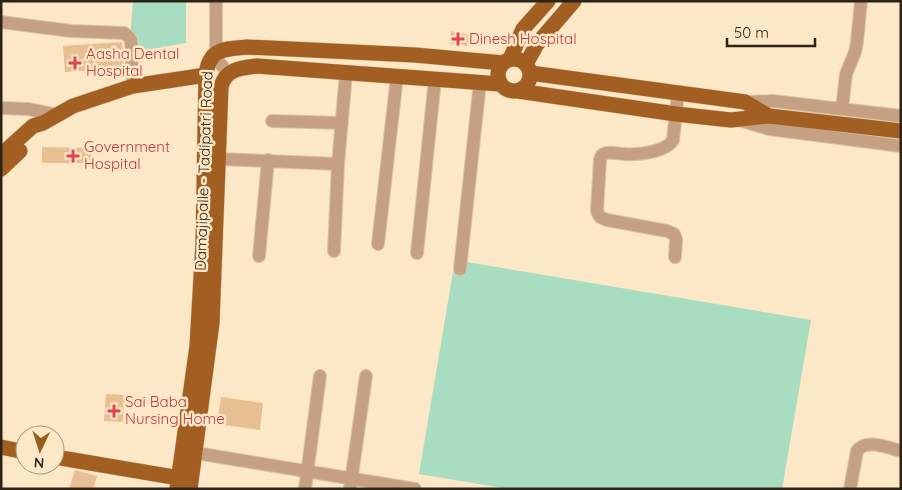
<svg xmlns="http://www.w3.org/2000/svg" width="902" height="490" viewBox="0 0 902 490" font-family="Quicksand,sans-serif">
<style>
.green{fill:#a8ddc2}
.building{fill:#e7bf92}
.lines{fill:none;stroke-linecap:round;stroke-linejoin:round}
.minor-casing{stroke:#d7c4a7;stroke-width:14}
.major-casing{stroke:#d7c4a7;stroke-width:16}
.minor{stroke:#c6a083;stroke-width:12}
.major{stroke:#a25f21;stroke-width:15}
.health-dot{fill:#e0444e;stroke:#fce7c6;stroke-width:2}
.labels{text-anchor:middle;stroke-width:5;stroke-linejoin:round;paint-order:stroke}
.health-label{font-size:15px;fill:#be3a42;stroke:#fce7c6;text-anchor:start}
.street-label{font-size:15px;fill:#2c2418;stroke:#fce7c6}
</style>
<rect width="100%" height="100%" fill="#fce7c6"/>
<path class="green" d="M133,1H186V43L129,53Z
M455,260L811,320L782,489H509L419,474Z"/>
<path class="building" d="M451,31L469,35L467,46L449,43Z
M122,42L124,68L65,72L63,46Z
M42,147L91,148V163H42Z
M106,394L124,395L123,422L104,421Z
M221,397L263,403L260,430L217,424Z
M75,470L97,476L93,489H69Z"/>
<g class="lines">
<g class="minor-casing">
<path id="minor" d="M216,1V53L219,62L228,73
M1,22L71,31L124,33L128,36L131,40L133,86
M745,102L773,101L901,116
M1,108L28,109L58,115
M842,109L846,74L855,52L857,42L861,1
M739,120L769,129L901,146
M272,121L342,123
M219,159L338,164
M378,244L397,76
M334,251L338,164L346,73
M417,253L435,79
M259,256L268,160
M675,257L676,239L674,234L667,231L607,220L600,217L597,211L600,160C601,157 601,155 604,154C609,151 618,154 624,154C638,155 666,152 673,140L678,93
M460,269L480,82
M196,453L415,489
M305,489L320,376
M350,489L366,376
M850,489L857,451C866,438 888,448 901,451"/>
</g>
<g class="major-casing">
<path id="major" d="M498 75a16 16 0 1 1 32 0a16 16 0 1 1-32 0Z
M510,59L523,29L548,1
M526,64L537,44L574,1
M530,73L738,101L745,102L769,116
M518,91L676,114L731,120L769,116L901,131
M1,155L33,126L43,123L73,106L133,86L206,75
M1,169L20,151
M1,447L25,452
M55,457L179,478
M177,489L197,346L203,243L206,75C209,48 224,49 247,47L415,55L503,63
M190,489L212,323L221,87C225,69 241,68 257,66L500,84"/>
</g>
<use href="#minor" class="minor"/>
<use href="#major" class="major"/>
</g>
<g class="health-dot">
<path d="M455.5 31.5h5v5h5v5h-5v5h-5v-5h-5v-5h5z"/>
<path d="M72.5 55.5h5v5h5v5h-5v5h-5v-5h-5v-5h5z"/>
<path d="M70.5 148.5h5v5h5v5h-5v5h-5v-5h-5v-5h5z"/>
<path d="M111.5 403.5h5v5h5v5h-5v5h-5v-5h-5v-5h5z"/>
</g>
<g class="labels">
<g class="health-label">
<text x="469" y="44">Dinesh Hospital</text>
<text x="86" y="59">Aasha Dental<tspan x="86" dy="17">Hospital</tspan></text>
<text x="84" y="152">Government<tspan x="84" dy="17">Hospital</tspan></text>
<text x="125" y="407">Sai Baba<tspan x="125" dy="17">Nursing Home</tspan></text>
</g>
<g class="street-label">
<text transform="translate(204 171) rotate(-88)" y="5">Damajipalle - Tadipatri Road</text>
</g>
</g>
<rect width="902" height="490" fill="none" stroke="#2c2418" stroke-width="5"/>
<g transform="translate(40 450) rotate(184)"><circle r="24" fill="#fce7c6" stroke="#a99980"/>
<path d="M0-4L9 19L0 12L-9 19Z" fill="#985f1c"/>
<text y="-8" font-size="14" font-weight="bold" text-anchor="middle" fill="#2c2418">N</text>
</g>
<path d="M727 38v8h88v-8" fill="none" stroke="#2c2418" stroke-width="2.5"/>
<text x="734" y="38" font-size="15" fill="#2c2418" stroke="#fce7c6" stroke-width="4" paint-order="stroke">50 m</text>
</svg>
